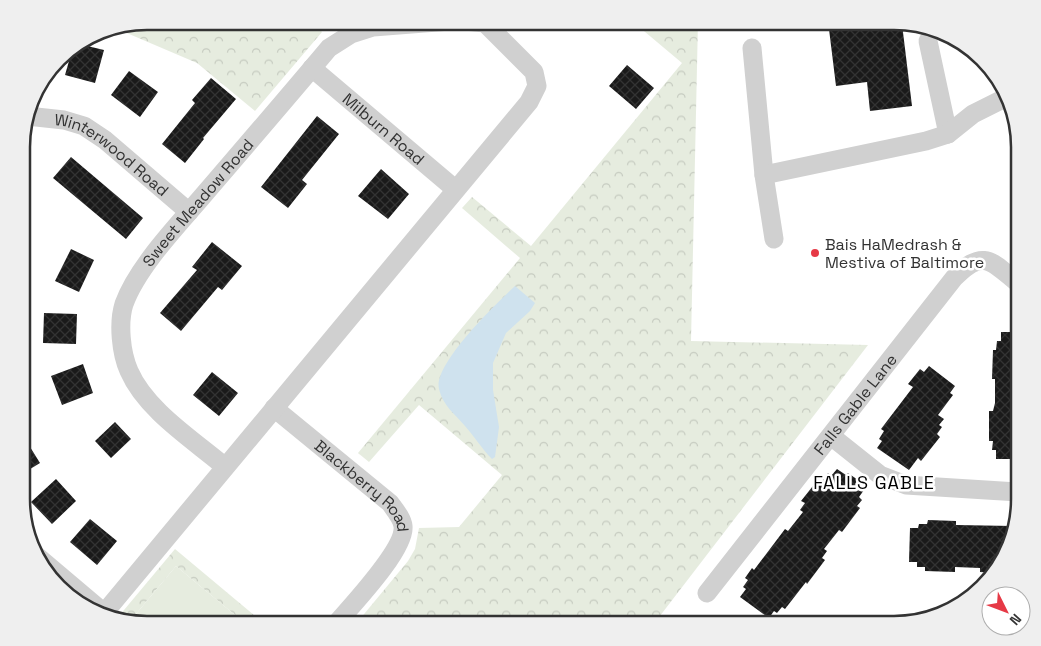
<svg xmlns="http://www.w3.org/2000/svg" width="1041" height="646" viewBox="0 0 1041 646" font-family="'Space Grotesk',sans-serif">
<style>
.park{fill:url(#park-crowns)}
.pitch{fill:#e6ecdf}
.water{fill:#cfe2ee}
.building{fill:url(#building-cross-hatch)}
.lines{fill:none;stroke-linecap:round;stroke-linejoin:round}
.minor{stroke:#d0d0d0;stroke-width:19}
.poi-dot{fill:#e63946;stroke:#fff;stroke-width:2}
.labels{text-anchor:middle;stroke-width:5;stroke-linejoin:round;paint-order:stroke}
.street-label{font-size:16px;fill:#333;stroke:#fff}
.poi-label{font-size:16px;fill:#333;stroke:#fff;text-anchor:start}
.neighbourhood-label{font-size:18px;letter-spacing:1px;fill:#000;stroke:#fff}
.rim{fill:none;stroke:#333;stroke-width:2.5}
</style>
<defs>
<pattern id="park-crowns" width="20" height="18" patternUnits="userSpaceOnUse" patternTransform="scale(1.25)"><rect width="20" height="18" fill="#e6ecdf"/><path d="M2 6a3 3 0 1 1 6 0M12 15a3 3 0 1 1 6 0" fill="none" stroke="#c6cbc0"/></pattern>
<pattern id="building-cross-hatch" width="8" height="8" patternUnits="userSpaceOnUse" patternTransform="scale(1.25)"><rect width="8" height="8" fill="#1a1a1a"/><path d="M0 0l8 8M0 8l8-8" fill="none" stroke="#333"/></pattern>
</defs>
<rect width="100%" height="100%" fill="#fff"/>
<path class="park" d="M147,21H313L322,32L255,111L197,63L115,28Z
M632,21H698L691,341L868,345L653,625H355L408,561L415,549L419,528L459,527L502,475L419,405L369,462L358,453L520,258L462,208L472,197L531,246L682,63Z
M175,549L266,625H247L176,566L131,620L119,616Z"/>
<path class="pitch" d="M176,566L247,625H147L131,620Z"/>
<path class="water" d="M515,286L535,303L530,311L506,333L493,363V390L499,427L495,457L492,459C482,449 475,437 465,426C455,414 443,406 439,389C433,364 497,303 515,286Z"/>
<path class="building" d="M828,21H894L902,24L912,106L870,111L867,82L836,86Z
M79,44L104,50L95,83L65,75L73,47Z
M627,65L654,88L636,109L609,86Z
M129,71L158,92L140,117L111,95Z
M211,78L236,99L203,138L204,139L185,163L162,144L195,103L192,100Z
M317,116L339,134L302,180L307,184L288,208L261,187Z
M71,157L143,218L126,239L53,178Z
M381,169L409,194L388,219L358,196Z
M212,242L242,266L222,290L218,287L181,331L160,313L197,270L192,267Z
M71,249L94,260L79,292L55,281Z
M44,313L77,314L76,344L43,343Z
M1001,332H1019V459H996V450H992L993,441H989V411H993L995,403V379H992L993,350H996L997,341H1001Z
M83,364L93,393L62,405L51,376Z
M929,366L955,386L950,393L953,395L938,415L944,419L939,425L942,427L937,434L940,437L921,461L918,458L909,470L877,448L882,441L879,439L884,431L881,429L913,387L908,384L920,369L924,372Z
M212,372L238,393L219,416L193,395Z
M115,422L131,439L111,458L95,441Z
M22,434L40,463L22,474Z
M837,469L846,475L848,473L858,480L856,482L864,490L859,497L862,500L857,506L860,508L842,532L839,530L824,549L827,551L822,558L825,560L807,584L806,582L785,609L782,607L777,613L774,611L769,618L740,597L746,589L743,587L748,580L745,578L752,568L754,570L785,529L788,531L803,512L800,510L805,503L801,501L820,477L823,480L828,473L831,476Z
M56,479L76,501L52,524L31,502Z
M90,519L117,541L97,565L70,542Z
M928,520L956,521V525L1013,526L999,569L994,573L980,572V568L955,567V572L925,571V567H917V562H909L910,528H918L919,524H927Z"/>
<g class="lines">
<g class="minor">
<path d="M928,41L948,134"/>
<path d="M752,48L764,175L774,239"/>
<path id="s1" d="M312,68L455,189"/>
<path id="s2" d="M27,116L64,120L84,126L105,140L189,212"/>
<path d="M764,175L926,141L948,134L973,114L1007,97"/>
<path id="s3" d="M274,408L390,503C395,510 402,518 403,526C406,549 351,606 335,625"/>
<path d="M831,436L880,475L906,485L1019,492"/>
<path id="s4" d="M224,466C192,439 146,410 129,371C121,353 118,323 124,304C137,268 176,227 201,198C244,148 287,98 329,48L351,34L373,27L450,21"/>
<path d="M38,557L103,612"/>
<path id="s5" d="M707,593L954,278C984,247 992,262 1019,284"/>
<path d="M105,612L529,102L537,86L534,72L485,23L465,21"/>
</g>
</g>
<circle class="poi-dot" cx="815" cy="253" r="5"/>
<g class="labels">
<g class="street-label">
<text dy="6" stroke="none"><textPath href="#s1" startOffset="94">Milburn Road</textPath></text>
<text dy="6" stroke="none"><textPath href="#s2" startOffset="96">Winterwood Road</textPath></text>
<text dy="6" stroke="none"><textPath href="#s4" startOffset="330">Sweet Meadow Road</textPath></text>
<text dy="6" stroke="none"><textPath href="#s5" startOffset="240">Falls Gable Lane</textPath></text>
<text dy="6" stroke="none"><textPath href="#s3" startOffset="119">Blackberry Road</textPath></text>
</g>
<g class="poi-label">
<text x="825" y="250">Bais HaMedrash &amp;<tspan x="825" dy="18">Mestiva of Baltimore</tspan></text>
</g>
<g class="neighbourhood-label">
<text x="874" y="489">FALLS GABLE</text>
</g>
</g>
<path d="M0 0H1041V646H0ZM147 30H894A117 117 0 0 1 1011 147V499A117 117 0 0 1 894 616H147A117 117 0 0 1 30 499V147A117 117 0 0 1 147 30Z" fill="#efefef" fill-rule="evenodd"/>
<path class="rim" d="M147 30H894A117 117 0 0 1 1011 147V499A117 117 0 0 1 894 616H147A117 117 0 0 1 30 499V147A117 117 0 0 1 147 30Z"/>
<g transform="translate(1006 611) rotate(132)"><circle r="24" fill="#ffffff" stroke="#adadad"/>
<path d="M0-4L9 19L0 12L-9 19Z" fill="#e63946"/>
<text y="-8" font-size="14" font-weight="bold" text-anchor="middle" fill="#333333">N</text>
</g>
</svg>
